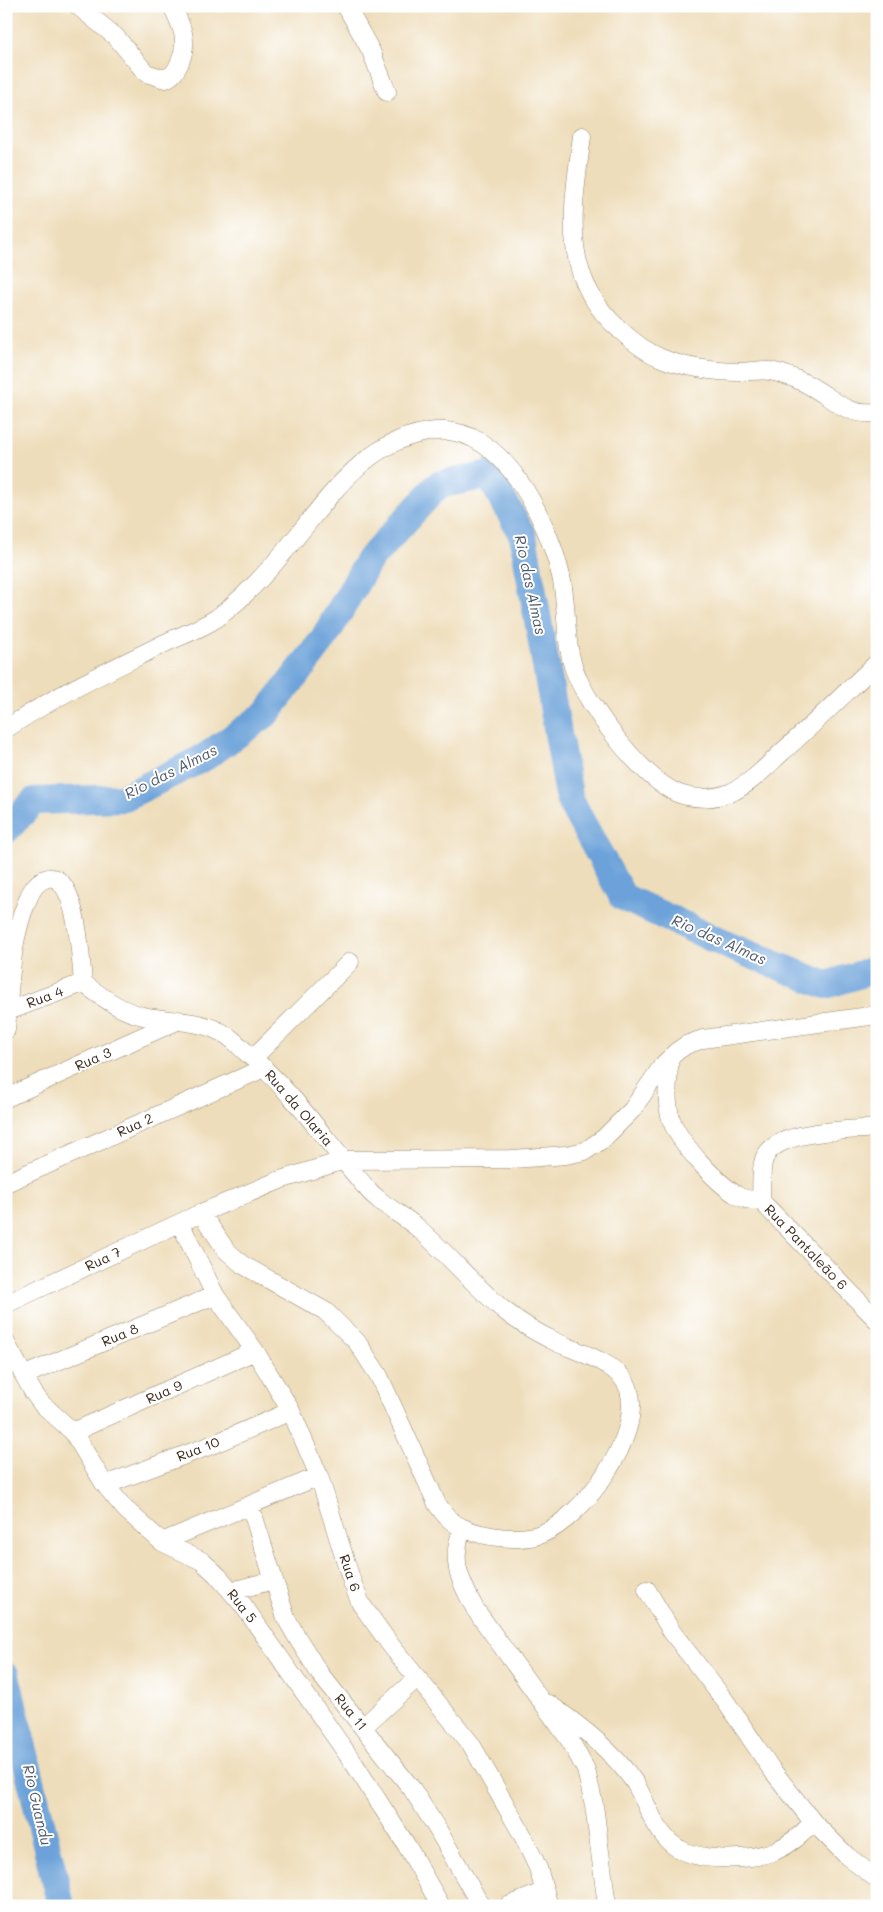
<svg xmlns="http://www.w3.org/2000/svg" width="883" height="1912" viewBox="0 0 883 1912" font-family="Mali,sans-serif">
<style>
.lines{fill:none;stroke-linecap:round;stroke-linejoin:round}
.river{stroke:#6ca2d9;stroke-width:28}
.minor-casing{stroke:#94846c;stroke-width:19}
.minor{stroke:#fff;stroke-width:18}
.labels{text-anchor:middle;stroke-width:4;stroke-linejoin:round;paint-order:stroke}
.street-label{font-size:14px;fill:#3b2a1e;stroke:#fff}
.water-label{font-size:15px;font-style:italic;fill:#4f5a69;stroke:#fff}
</style>
<rect width="100%" height="100%" fill="#fff"/>
<filter id="ink" filterUnits="userSpaceOnUse"><feTurbulence type="fractalNoise" baseFrequency=".02" numOctaves="2"/><feDisplacementMap in="SourceGraphic" scale="10" xChannelSelector="R" yChannelSelector="G"/><feConvolveMatrix kernelMatrix="1 2 1 2 8 2 1 2 1" color-interpolation-filters="sRGB"/></filter>
<filter id="wash" filterUnits="userSpaceOnUse"><feTurbulence type="fractalNoise" baseFrequency=".0096" numOctaves="4" result="noise"/><feDisplacementMap in="SourceGraphic" scale="20" xChannelSelector="R" yChannelSelector="G"/><feGaussianBlur stdDeviation="1.12" result="paint"/><feColorMatrix in="noise" values="0 0 0 0 0 0 0 0 0 0 0 0 0 0 0 0 0 1.4 0 .05"/><feComposite in="paint" operator="in"/></filter>
<g filter="url(#wash)">
<rect width="100%" height="100%" fill="#eeddba"/>
<g class="lines">
<path class="river" d="M6,830L34,801L123,798L205,757L266,714L323,640L369,560L438,485L489,475L523,536L570,801L623,897L729,946L826,985L877,969
M6,1676L61,1906"/>
</g>
</g>
<g filter="url(#ink)">
<g class="lines">
<g class="minor-casing">
<path id="minor" d="M78,6L116,37L146,73L165,79C173,76 176,71 180,62C189,41 182,26 172,6
M346,6L371,51L387,92
M582,136C573,208 558,276 620,330C632,341 646,352 661,358C683,367 715,372 739,372C749,372 760,369 769,371C782,373 801,380 812,387C835,400 847,416 877,413
M6,729C54,696 109,671 161,645C179,636 199,630 217,618C241,600 264,576 284,552C326,503 364,437 436,431C503,425 548,521 561,576C568,607 564,640 574,669C587,706 641,777 677,793C694,800 715,799 732,792C751,783 766,767 781,753C814,724 845,693 877,663
M8,1011L83,983
M6,1030C10,987 10,940 28,899C31,890 38,880 48,878C78,873 81,965 83,983C102,997 120,1011 143,1016C170,1022 201,1019 226,1035C234,1040 241,1048 248,1054C293,1092 326,1141 364,1185C379,1204 400,1213 418,1228C448,1254 474,1286 505,1311C520,1323 539,1334 556,1342C578,1352 622,1364 629,1390C643,1436 583,1518 541,1534C520,1542 483,1537 463,1528C451,1523 444,1514 437,1504L379,1376L357,1342L325,1311L243,1265L226,1250L201,1213
M253,1058L350,962
M670,1058C668,1077 665,1100 671,1119C679,1143 715,1181 735,1194C743,1200 752,1200 761,1201L877,1320
M6,1098L179,1020
M6,1183L264,1068
M761,1201C762,1188 760,1171 764,1159C775,1129 848,1131 877,1128
M180,1223L215,1295L255,1351L291,1411L319,1476L352,1582L361,1604L392,1647L471,1744L523,1836L538,1868L549,1906
M6,1304L201,1213L280,1180L345,1160L513,1159L566,1155L585,1151L603,1139L632,1110L662,1066L676,1052L686,1045L703,1039L877,1015
M6,1343L33,1392L41,1403L73,1432L105,1485L125,1509L162,1542L202,1561L218,1576L243,1605L355,1765L407,1846L441,1906
M25,1375L215,1295
M73,1432L255,1351
M105,1485L214,1444L291,1411
M250,1505L286,1618L298,1639L320,1674L412,1789L438,1830L481,1906
M463,1528C449,1560 460,1580 475,1609L571,1742L586,1770L594,1805L607,1906
M162,1542L319,1476
M647,1590L672,1632L726,1702L772,1770L813,1822L847,1856L877,1879
M232,1591L274,1580
M549,1704C580,1726 613,1751 635,1783C647,1803 654,1829 672,1844C694,1863 749,1861 775,1851C791,1844 802,1835 813,1822
M363,1727L417,1678
M508,1906L545,1891"/>
</g>
<use href="#minor" class="minor"/>
</g>
</g>
<g class="labels">
<g class="street-label">
<text transform="translate(45 997) rotate(-20)" y="5">Rua 4</text>
<text transform="translate(93 1059) rotate(-24)" y="5">Rua 3</text>
<text transform="translate(299 1108) rotate(49)" y="5">Rua da Olaria</text>
<text transform="translate(135 1125) rotate(-24)" y="5">Rua 2</text>
<text transform="translate(806 1247) rotate(46)" y="5">Rua Pantaleão 6</text>
<text transform="translate(103 1259) rotate(-25)" y="5">Rua 7</text>
<text transform="translate(120 1335) rotate(-23)" y="5">Rua 8</text>
<text transform="translate(164 1392) rotate(-24)" y="5">Rua 9</text>
<text transform="translate(198 1449) rotate(-21)" y="5">Rua 10</text>
<text transform="translate(350 1573) rotate(71)" y="5">Rua 6</text>
<text transform="translate(242 1606) rotate(52)" y="5">Rua 5</text>
<text transform="translate(351 1712) rotate(51)" y="5">Rua 11</text>
</g>
<g class="water-label">
<text transform="translate(530 585) rotate(78)" y="5">Rio das Almas</text>
<text transform="translate(171 772) rotate(-27)" y="5">Rio das Almas</text>
<text transform="translate(719 940) rotate(24)" y="5">Rio das Almas</text>
<text transform="translate(37 1805) rotate(77)" y="5">Rio Guandu</text>
</g>
</g>
<rect width="883" height="1912" fill="none" stroke="#fff" stroke-width="25"/>
</svg>
